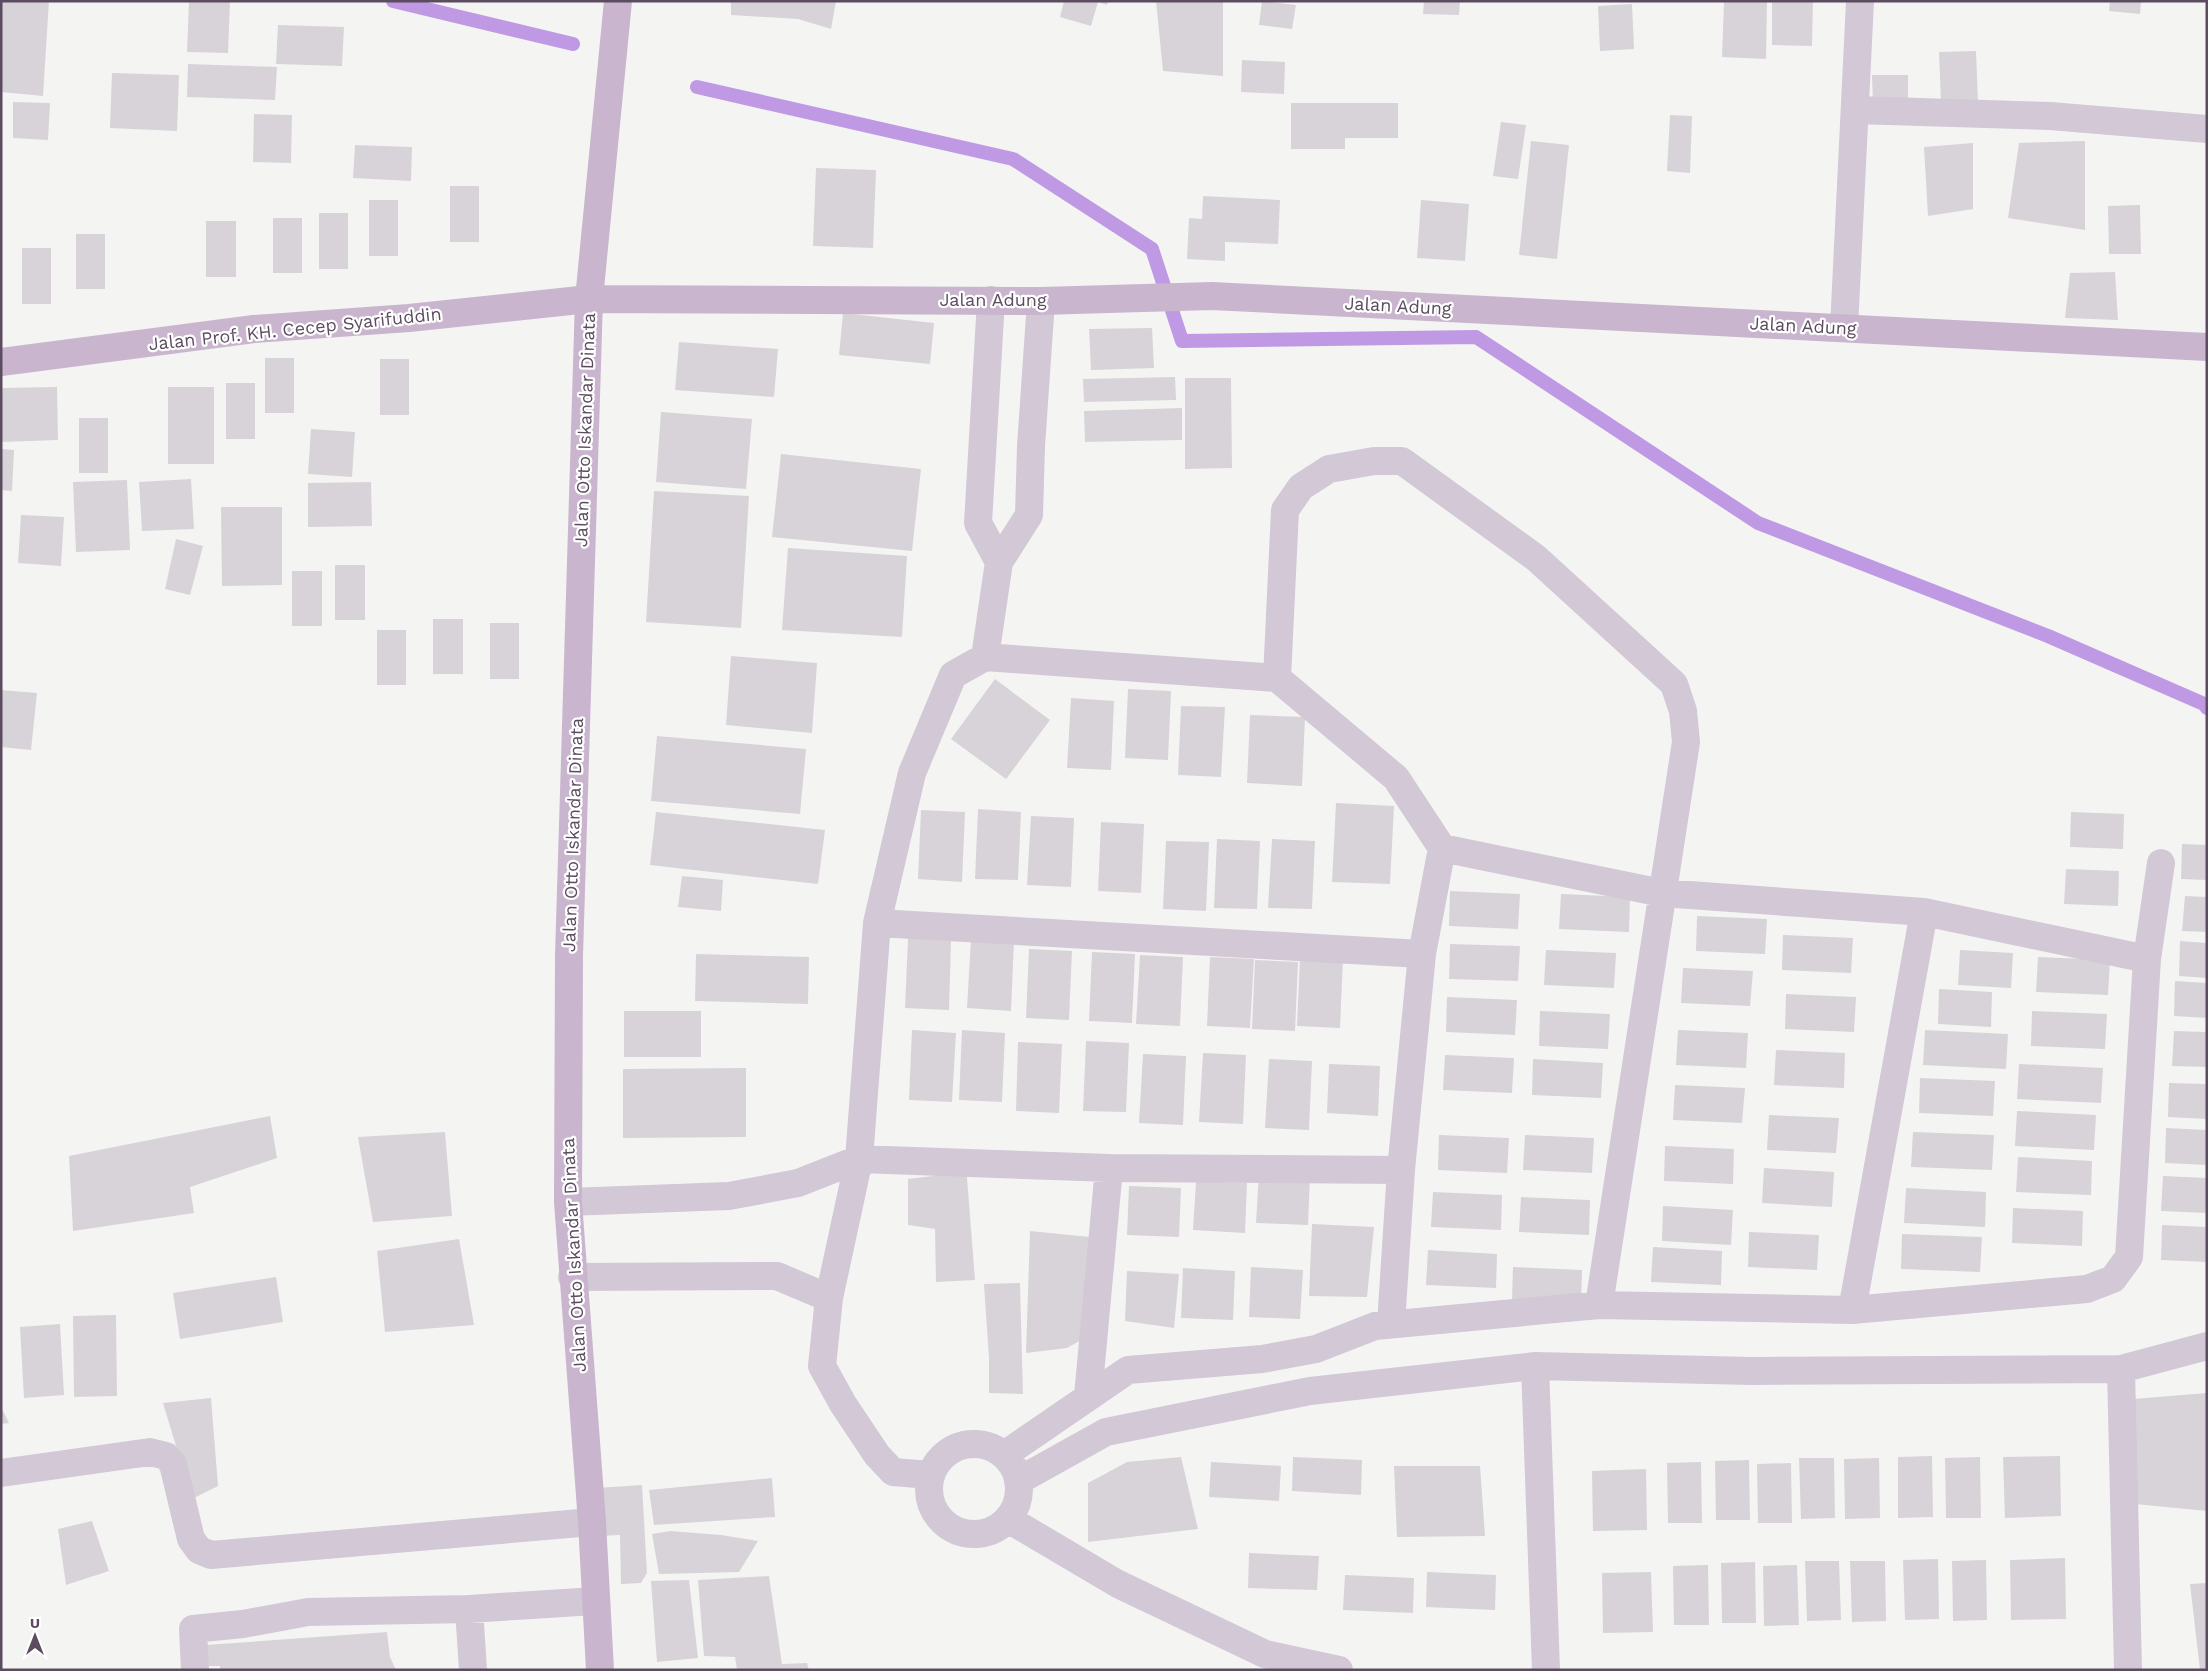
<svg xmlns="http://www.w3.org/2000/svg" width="2208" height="1671" viewBox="0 0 2208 1671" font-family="'Work Sans',sans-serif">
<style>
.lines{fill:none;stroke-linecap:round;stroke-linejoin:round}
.stream{stroke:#c099e5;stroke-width:14}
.building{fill:#d8d3d9}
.minor{stroke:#d3c8d5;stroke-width:28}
.major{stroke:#c9b6ce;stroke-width:28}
.labels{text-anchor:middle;stroke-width:4.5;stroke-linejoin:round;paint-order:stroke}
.street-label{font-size:18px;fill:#5b4c5f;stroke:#fff}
</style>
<rect width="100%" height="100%" fill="#f4f5f3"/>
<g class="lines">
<path class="stream" d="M393,1L573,44
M697,87L1013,159L1152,249L1182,341L1476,337L1758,523L2048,636L2204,704L2207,708"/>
</g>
<path class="building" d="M1,1H49L43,96L1,92Z
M189,1H230L228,53L187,52Z
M731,1H836L831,29L798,19L731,15Z
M1064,1H1108L1107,5L1098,2L1091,26L1060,17Z
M1156,1H1223V76L1163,71Z
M1262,1L1296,5L1292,29L1259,25Z
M1424,1H1460L1459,15L1423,14Z
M1724,1H1767L1766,59L1722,57Z
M1772,1H1813L1812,46L1772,45Z
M2110,1H2141L2140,14L2109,11Z
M1632,4L1634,49L1600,51L1598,6Z
M278,25L344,27L342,66L276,64Z
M1976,51L1978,102L1941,103L1939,52Z
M1242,60L1285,62L1284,94L1241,92Z
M188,64L277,67L275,100L187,97Z
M112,73L179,75L177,131L110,128Z
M1872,75H1908V106H1873Z
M13,102L50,103L48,140L13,138Z
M1291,103H1398V138H1345V149H1291Z
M254,114L292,115L291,163L253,162Z
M1670,115L1692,116L1690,173L1667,171Z
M1501,122L1526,125L1518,179L1493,176Z
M1531,141L1569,145L1557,259L1519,255Z
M2085,141V230L2008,218L2019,143Z
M1973,143V209L1928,216L1924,147Z
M355,145L412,147L411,181L353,178Z
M816,168L876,170L873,248L813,246Z
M450,186H479V242H450Z
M1203,196L1280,200L1278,244L1225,242V261L1187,259L1189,218L1202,219Z
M369,200H398V256H369Z
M1421,200L1469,204L1465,261L1417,258Z
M2140,205L2141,254H2109L2108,206Z
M319,213H348V269H319Z
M273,218H302V273H273Z
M206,221H236V277H206Z
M76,234H105V289H76Z
M22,248H51V304H22Z
M2115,272L2118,320L2065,318L2070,273Z
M843,313L934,323L930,364L839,355Z
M1152,328L1154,368L1091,370L1089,329Z
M679,342L778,349L774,397L675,390Z
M265,358H294V413H265Z
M380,359H409V415H380Z
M1175,377L1176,400L1084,402L1083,379Z
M1185,378H1231L1232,468L1185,469Z
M226,383H255V439H226Z
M57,387L58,440L1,442V388Z
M168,387H214V464H168Z
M1182,408V440L1085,442L1084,411Z
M661,412L752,419L746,489L656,482Z
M79,418H108V473H79Z
M311,429L355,432L352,477L308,474Z
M1,449L14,450L12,491L1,490Z
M781,454L921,469L912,551L772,537Z
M191,479L194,529L142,531L139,482Z
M127,480L130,550L76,552L73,482Z
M371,482L372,526L308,527V483Z
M654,491L749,496L741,628L646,622Z
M221,507H282V585L222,586Z
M21,515L64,517L61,566L18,563Z
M176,539L203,546L190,595L165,589Z
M788,548L907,556L902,637L782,630Z
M335,565H365V620H335Z
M292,571H322V626H292Z
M433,619H463V674H433Z
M490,623H519V679H490Z
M377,630H406V685H377Z
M731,656L817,663L812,733L726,725Z
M995,679L1050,720L1006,779L951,739Z
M1128,689L1171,691L1168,760L1125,758Z
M1,690L37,693L31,750L1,747Z
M1071,698L1114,701L1111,770L1067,768Z
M1181,706L1225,707L1221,777L1178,775Z
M1250,715L1305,717L1302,786L1247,783Z
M657,736L806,749L800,814L651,801Z
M1336,803L1394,806L1390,884L1332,882Z
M978,809L1021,812L1018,880L975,879Z
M921,810L965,812L962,882L918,879Z
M656,812L825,830L818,884L650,865Z
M2071,812L2124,814L2123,849L2070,847Z
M1031,816L1074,818L1071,887L1027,885Z
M1101,822L1144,824L1141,893L1098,891Z
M1217,839L1260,841L1257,909L1214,908Z
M1272,839L1315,841L1312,909L1268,908Z
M1166,841L1209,842L1206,911L1163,909Z
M2182,844L2207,845V880L2181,879Z
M2066,869L2119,871L2118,906L2064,904Z
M682,876L723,880L721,911L678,907Z
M1450,891L1520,894L1518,929L1449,926Z
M1561,894L1630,897L1629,932L1559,929Z
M2185,896L2207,897V932L2182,931Z
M1697,916L1767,919L1765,954L1696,951Z
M1783,935L1853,938L1851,973L1782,970Z
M908,938L951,941L949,1010L905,1008Z
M971,939L1014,941L1011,1011L967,1008Z
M2180,941L2207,943V978L2179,976Z
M1450,944L1520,946L1518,981L1449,979Z
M1029,949L1072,951L1069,1020L1026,1018Z
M1546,950L1616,953L1614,988L1544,985Z
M1960,950L2013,953L2011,988L1958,985Z
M1092,952L1135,954L1132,1023L1089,1021Z
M696,954L809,957L808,1004L695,1001Z
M1140,955L1183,957L1180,1026L1136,1024Z
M1210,957L1254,959L1250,1028L1207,1026Z
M1300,957L1343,959L1340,1028L1297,1026Z
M2038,957L2110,960L2108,995L2036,992Z
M1255,960L1298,962L1295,1031L1252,1029Z
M1683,968L1753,971L1750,1006L1681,1003Z
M2175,981L2207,983V1018L2174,1016Z
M1939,989L1992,992L1991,1027L1938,1024Z
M1786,994L1856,997L1854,1032L1785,1029Z
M1447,997L1517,1000L1515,1035L1446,1032Z
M624,1011H701V1057H624Z
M1540,1011L1610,1014L1608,1049L1539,1046Z
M2032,1011L2107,1014L2105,1049L2031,1046Z
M912,1030L956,1033L952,1102L909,1100Z
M962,1030L1005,1033L1002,1102L959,1100Z
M1678,1030L1748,1033L1746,1068L1676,1065Z
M1925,1030L2008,1034L2006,1069L1923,1065Z
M2174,1031L2207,1032V1067L2172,1066Z
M1086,1041L1129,1043L1126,1112L1083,1111Z
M1018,1042L1062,1044L1059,1113L1016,1111Z
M1776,1050L1845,1053L1844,1088L1774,1085Z
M1203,1053L1246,1055L1243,1124L1199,1122Z
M1143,1054L1186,1056L1183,1125L1139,1123Z
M1445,1055L1514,1058L1512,1093L1443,1090Z
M1269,1059L1312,1061L1309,1130L1265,1128Z
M1533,1059L1603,1063L1601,1098L1532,1095Z
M1329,1064L1380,1066L1378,1116L1327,1113Z
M2019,1064L2103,1068L2101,1103L2017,1099Z
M746,1068V1137L623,1138V1069Z
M1920,1078L1995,1081L1993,1116L1919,1113Z
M2169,1083L2207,1084V1119L2168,1117Z
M1675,1085L1745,1088L1742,1123L1673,1120Z
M2017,1111L2096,1115L2094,1150L2015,1146Z
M1769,1115L1839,1118L1836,1153L1767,1150Z
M270,1116L277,1158L190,1187L194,1213L73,1231L69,1156Z
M2166,1128L2207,1130V1165L2165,1163Z
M445,1132L452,1216L373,1222L358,1137Z
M1913,1132L1994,1135L1992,1170L1911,1167Z
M1439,1135L1509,1138L1507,1173L1438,1170Z
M1525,1135L1594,1138L1592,1173L1523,1170Z
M1665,1146L1734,1149L1733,1184L1664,1181Z
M965,1152L975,1280L936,1282L935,1229L908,1225V1179L941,1175Z
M2018,1157L2092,1161L2091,1195L2016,1192Z
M1764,1168L1834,1172L1832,1207L1762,1203Z
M1259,1173L1310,1175L1308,1225L1256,1223Z
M2163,1176L2207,1178V1213L2161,1211Z
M1196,1181L1247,1183L1245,1233L1193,1230Z
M1129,1186L1181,1188L1179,1237L1127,1235Z
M1906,1188L1986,1192L1985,1227L1904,1223Z
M1433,1192L1502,1195L1501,1230L1431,1227Z
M1521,1197L1590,1200L1589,1235L1519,1232Z
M1663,1206L1733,1210L1731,1245L1662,1241Z
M2013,1208L2083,1211L2082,1246L2012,1243Z
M1312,1224L1374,1227L1367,1297L1309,1296Z
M2162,1225L2207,1227V1262L2161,1260Z
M1030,1231L1090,1237L1083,1339L1067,1348L1026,1353Z
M1749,1232L1819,1235L1817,1270L1748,1267Z
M1902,1234L1982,1237L1980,1272L1901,1269Z
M459,1239L474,1325L385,1332L377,1251Z
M1653,1247L1722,1251L1721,1285L1651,1282Z
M1428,1250L1497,1254L1496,1288L1426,1285Z
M1251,1267L1303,1270L1300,1319L1249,1317Z
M1513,1267L1582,1270L1581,1305L1512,1302Z
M1183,1268L1235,1271L1233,1320L1181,1318Z
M1127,1271L1179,1274L1174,1328L1125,1321Z
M276,1277L283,1322L180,1339L173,1293Z
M1020,1283L1023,1394L989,1393V1359L984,1284Z
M116,1315L117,1396L74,1397L73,1316Z
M60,1324L64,1395L24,1398L20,1327Z
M2207,1393V1511L2135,1504L2133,1399Z
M211,1398L218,1486L192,1499L163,1403Z
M1,1407L9,1423L1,1424Z
M1932,1456L1933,1517L1898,1518V1457Z
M2060,1456L2061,1516L2005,1518L2003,1457Z
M1181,1457L1198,1529L1088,1542V1483L1127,1462Z
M1293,1457L1362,1460L1361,1495L1292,1491Z
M1980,1457L1981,1518H1946L1945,1458Z
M1799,1458H1834L1835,1518L1801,1519Z
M1879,1458L1880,1518L1845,1519L1844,1459Z
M1749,1460L1750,1520H1716L1715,1461Z
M1211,1462L1281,1466L1279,1501L1209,1497Z
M1701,1462L1702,1523H1668L1667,1463Z
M1791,1463L1792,1523H1758L1757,1464Z
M1394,1466H1480L1485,1536L1397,1537Z
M1646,1469L1647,1530L1593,1531L1592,1471Z
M772,1478L775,1517L654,1525L649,1490Z
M642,1485L647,1573L641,1583L621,1584L620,1535L599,1536L597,1488Z
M92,1521L109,1571L66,1585L58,1529Z
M670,1531L721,1535L758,1541L739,1572L659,1574L652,1534Z
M1249,1553L1319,1556L1317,1590L1248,1588Z
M2065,1558L2066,1619L2011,1620L2010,1560Z
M1938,1559L1939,1619L1905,1620L1903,1560Z
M1986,1560L1987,1620L1953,1621L1952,1561Z
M1805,1561H1839L1841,1620L1807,1621Z
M1850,1561H1885L1886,1621L1852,1622Z
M1755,1562L1756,1623H1722L1721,1563Z
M1708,1565L1709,1625H1674L1673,1566Z
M1797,1565L1799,1625L1764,1626L1763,1566Z
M1427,1572L1496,1575L1495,1610L1426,1607Z
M1651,1572L1653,1632L1603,1633L1602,1573Z
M1345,1575L1414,1578L1413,1613L1343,1610Z
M769,1576L782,1664L807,1663L809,1670H737L735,1657L704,1656L698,1580Z
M689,1580L698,1658L657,1662L651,1581Z
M2207,1583V1670H2200L2190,1584Z
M387,1632L390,1657L396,1670H220V1666H207L206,1645Z"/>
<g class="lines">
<path class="minor" d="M1855,110L2050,116L2207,129
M991,300L978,523L999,562
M1844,328L1860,1
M985,657L1277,678L1285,510L1301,487L1329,469L1374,461H1402L1536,558L1674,684L1683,711L1686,742L1599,1305
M1277,678L1396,778L1442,848L1422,954L1401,1170L1391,1324
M1442,848L1662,893L1924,912L2147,959
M877,923L1422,954
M568,1202L729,1196L798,1183L859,1159L1109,1168L1401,1170
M572,1277L777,1276L829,1298
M1852,1310L1924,912
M1535,1366L1546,1670
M2121,1369L2128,1670
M1088,1396L1109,1168
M929 1489a45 45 0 1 1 90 0a45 45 0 1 1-90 0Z
M1004,1455L1128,1370L1262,1359L1316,1349L1375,1326L1599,1305L1852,1310L2087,1289L2113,1279L2129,1257L2147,959L2161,863
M1,1473L150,1452L166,1456L173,1464L191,1539L199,1550L211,1555L592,1522
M930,1475L893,1472L877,1455L843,1404L822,1366L829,1298L859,1159L877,923L912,773L953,675L985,657L999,562L1029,515L1031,446L1041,301
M1018,1481L1106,1432L1310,1391L1535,1366L1752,1371L2121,1369L2207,1346
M1008,1519L1118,1584L1265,1654L1339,1670
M469,1609L473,1670
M195,1670L193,1629L243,1624L308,1612L469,1609L595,1601"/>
<path class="major" d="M1,362L254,329L409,318L589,299L1041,301L1212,296L2207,347
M600,1670L592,1522L568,1202L569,956L589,299L618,1"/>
</g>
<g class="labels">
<g class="street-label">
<text x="993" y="306">Jalan Adung</text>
<text transform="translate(1398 306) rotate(3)" y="6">Jalan Adung</text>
<text transform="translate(1803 326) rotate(3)" y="6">Jalan Adung</text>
<text transform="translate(295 329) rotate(-6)" y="6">Jalan Prof. KH. Cecep Syarifuddin</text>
<text transform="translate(585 430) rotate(-88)" y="6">Jalan Otto Iskandar Dinata</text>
<text transform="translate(573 835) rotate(-88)" y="6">Jalan Otto Iskandar Dinata</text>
<text transform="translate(574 1255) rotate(-93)" y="6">Jalan Otto Iskandar Dinata</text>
</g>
</g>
<rect width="2208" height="1671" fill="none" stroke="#5b4c5f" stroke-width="5"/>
<g transform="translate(35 1636)" stroke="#ffffff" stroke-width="4" paint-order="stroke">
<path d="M0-4L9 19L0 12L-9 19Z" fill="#5b4c5f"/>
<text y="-8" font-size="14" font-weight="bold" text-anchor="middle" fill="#5b4c5f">U</text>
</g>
</svg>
